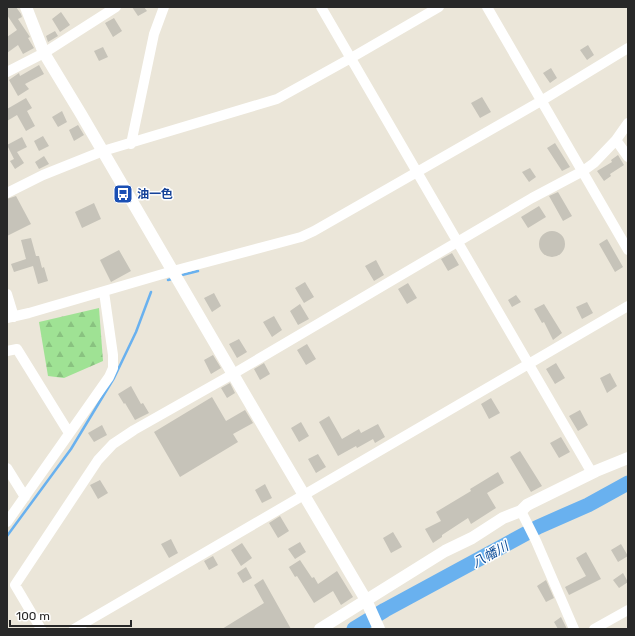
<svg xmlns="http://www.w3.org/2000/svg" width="635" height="636" viewBox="0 0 635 636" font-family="Rubik,'Noto Sans JP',sans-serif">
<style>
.forest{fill:url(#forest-firs)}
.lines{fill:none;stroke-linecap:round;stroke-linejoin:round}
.stream{stroke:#69b1ef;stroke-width:2.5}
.river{stroke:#69b1ef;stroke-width:15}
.building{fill:#c6c3b9}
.minor{stroke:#fff;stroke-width:10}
.tertiary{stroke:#fff;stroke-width:12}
.labels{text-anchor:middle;stroke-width:3;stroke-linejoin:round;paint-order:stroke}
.transit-label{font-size:12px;font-weight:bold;fill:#164399;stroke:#fff;text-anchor:start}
.water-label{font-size:13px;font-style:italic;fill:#0c4c97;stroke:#fff}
</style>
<defs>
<pattern id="forest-firs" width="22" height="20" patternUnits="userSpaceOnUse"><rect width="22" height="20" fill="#9fe294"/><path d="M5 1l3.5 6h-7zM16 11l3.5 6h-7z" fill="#89c280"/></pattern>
</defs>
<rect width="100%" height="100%" fill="#ebe6d9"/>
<path class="forest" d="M99,308L103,361L64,378L48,376L39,322Z"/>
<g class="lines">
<path class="stream" d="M182,275L198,271
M168,280L172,279
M7,536L71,449L114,378L136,332L151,292"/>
<path class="river" d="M354,629L385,610L538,527L588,505L628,483"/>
</g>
<path class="building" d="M7,7H16L21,14L22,17L18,19L30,37L28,38L34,48L23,54L18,45L7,53V37L17,30L7,15Z
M132,7H144L147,11L138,16Z
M61,12L70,25L60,32L52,19Z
M114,18L122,31L113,37L105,23Z
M55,31L58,36L48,42L46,36Z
M588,45L594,55L587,60L580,50Z
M103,47L108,57L99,61L94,51Z
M39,65L44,74L25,84L29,89L18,96L9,80L19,73L20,76Z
M551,68L557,78L550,83L543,73Z
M482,97L491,112L480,118L471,103Z
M26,98L32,108L27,111L35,126L26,131L17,115L7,121V109Z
M62,111L67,122L58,127L52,117Z
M78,125L84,135L74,141L69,130Z
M43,136L49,146L39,151L34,141Z
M22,137L27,147L17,152L24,163L15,169L10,161L14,159L7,145Z
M555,143L570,167L562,171L547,148Z
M618,155L624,165L610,174L611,176L604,181L597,171L612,162L611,160Z
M44,156L49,164L39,169L35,162Z
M530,168L536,177L529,182L522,172Z
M558,192L572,216L563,221L549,196Z
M16,196L31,224L7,236V199Z
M94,203L101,219L82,228L75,212Z
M539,206L546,217L528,228L521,217Z
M539 244a13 13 0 1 1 26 0a13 13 0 1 1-26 0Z
M31,238L36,256H39L42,268L44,267L48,281L38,284L33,266L14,272L11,264L26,259L21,240Z
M607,239L623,267L615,272L599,244Z
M119,250L131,271L111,282L100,260Z
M452,253L459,265L448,271L441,259Z
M376,260L384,275L374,281L365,266Z
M305,282L314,297L304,303L295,288Z
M408,283L417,298L407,304L398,289Z
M214,293L221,306L212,312L204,298Z
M516,295L521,302L512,307L508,300Z
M587,302L593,313L582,319L576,307Z
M300,304L309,319L298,325L290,311Z
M544,304L562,333L553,340L544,322L542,323L534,309Z
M274,316L282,330L272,337L263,322Z
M239,339L247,352L237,358L229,344Z
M307,344L316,359L306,365L297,350Z
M213,355L221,368L211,374L204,360Z
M264,363L270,374L260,380L254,369Z
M556,363L565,378L555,384L546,369Z
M610,373L617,386L607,393L600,378Z
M230,383L235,393L227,398L221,388Z
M131,386L141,404L143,403L149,413L135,420L125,403L124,404L118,394Z
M212,397L226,421L245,410L253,423L233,434L238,442L180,477L154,432Z
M491,398L500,413L489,419L481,404Z
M580,410L588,425L578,431L569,416Z
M329,416L342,439L359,429L361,433L378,424L385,437L375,443L373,439L357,448L356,446L338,456L319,422Z
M301,422L309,436L299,442L291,428Z
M102,425L107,435L94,442L88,433Z
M561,437L570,452L559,458L550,443Z
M520,451L542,486L531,492L510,457Z
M318,454L326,467L316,473L308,459Z
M498,472L504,483L487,493L496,508L471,524L468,518L442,535V537L433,543L425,529L441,521L436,512L471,491L470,489Z
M100,480L108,493L98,499L90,485Z
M265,484L272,498L262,503L255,490Z
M280,516L289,531L278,538L269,523Z
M393,532L402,547L391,553L383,538Z
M171,539L178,553L169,558L161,544Z
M300,542L306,552L295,559L288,549Z
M242,543L252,558L241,566L231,550Z
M621,544L628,556L618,562L611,550Z
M586,552L601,579L569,595L565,587L586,576L576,558Z
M213,556L218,565L209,570L204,561Z
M300,560L312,578L314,577L318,584L337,571L353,597L341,605L333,591L314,603L297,576L295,577L289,567Z
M246,567L252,578L243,583L237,573Z
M623,573L628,582L619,588L613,580Z
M263,579L291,629H222L264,603L254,585Z
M546,580L554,598L546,602L537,586Z
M561,617L567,629H558L554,622Z"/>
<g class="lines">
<path class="minor" d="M321,7L592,473
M487,7L628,250
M7,72L44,53L116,7
M616,140L628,157
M131,144L154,34L164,7
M7,193L43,175L103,151L277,99L351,58L439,7
M7,294L14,317
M7,318L29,313L173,271L301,237L314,231L541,101L628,48
M7,351L17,349L69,433
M7,468L25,497
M521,511L536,541L574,629
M7,522L109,377L113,368V355L104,292
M41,629L15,585L98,460L113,444L134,430L233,374L532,198L583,171L594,163L616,140L628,123
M74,629L628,306
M594,629L628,610"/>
<path class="tertiary" d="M26,7L44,53L81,114L265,429L366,600L379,629
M320,629L445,551L472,538L503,518L521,511L527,505L596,471L628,458"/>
</g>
<defs>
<g id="bus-square" transform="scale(1)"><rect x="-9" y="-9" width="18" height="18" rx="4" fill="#1a4fb4" stroke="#fff"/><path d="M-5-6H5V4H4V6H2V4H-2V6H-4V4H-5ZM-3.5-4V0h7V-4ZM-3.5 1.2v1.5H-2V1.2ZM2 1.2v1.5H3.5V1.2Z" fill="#fff"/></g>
</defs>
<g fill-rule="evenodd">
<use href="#bus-square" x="123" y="194"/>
</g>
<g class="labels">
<g class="transit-label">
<text x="137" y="198">油一色</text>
</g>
<g class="water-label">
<text transform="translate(490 554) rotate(-29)" y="5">八幡川</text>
</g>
</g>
<rect width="635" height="636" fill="none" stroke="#282828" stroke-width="16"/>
<path d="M10 620v6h121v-6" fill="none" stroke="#282828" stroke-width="2"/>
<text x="16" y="620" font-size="12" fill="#282828" stroke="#ffffff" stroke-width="3" paint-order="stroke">100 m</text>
</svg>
